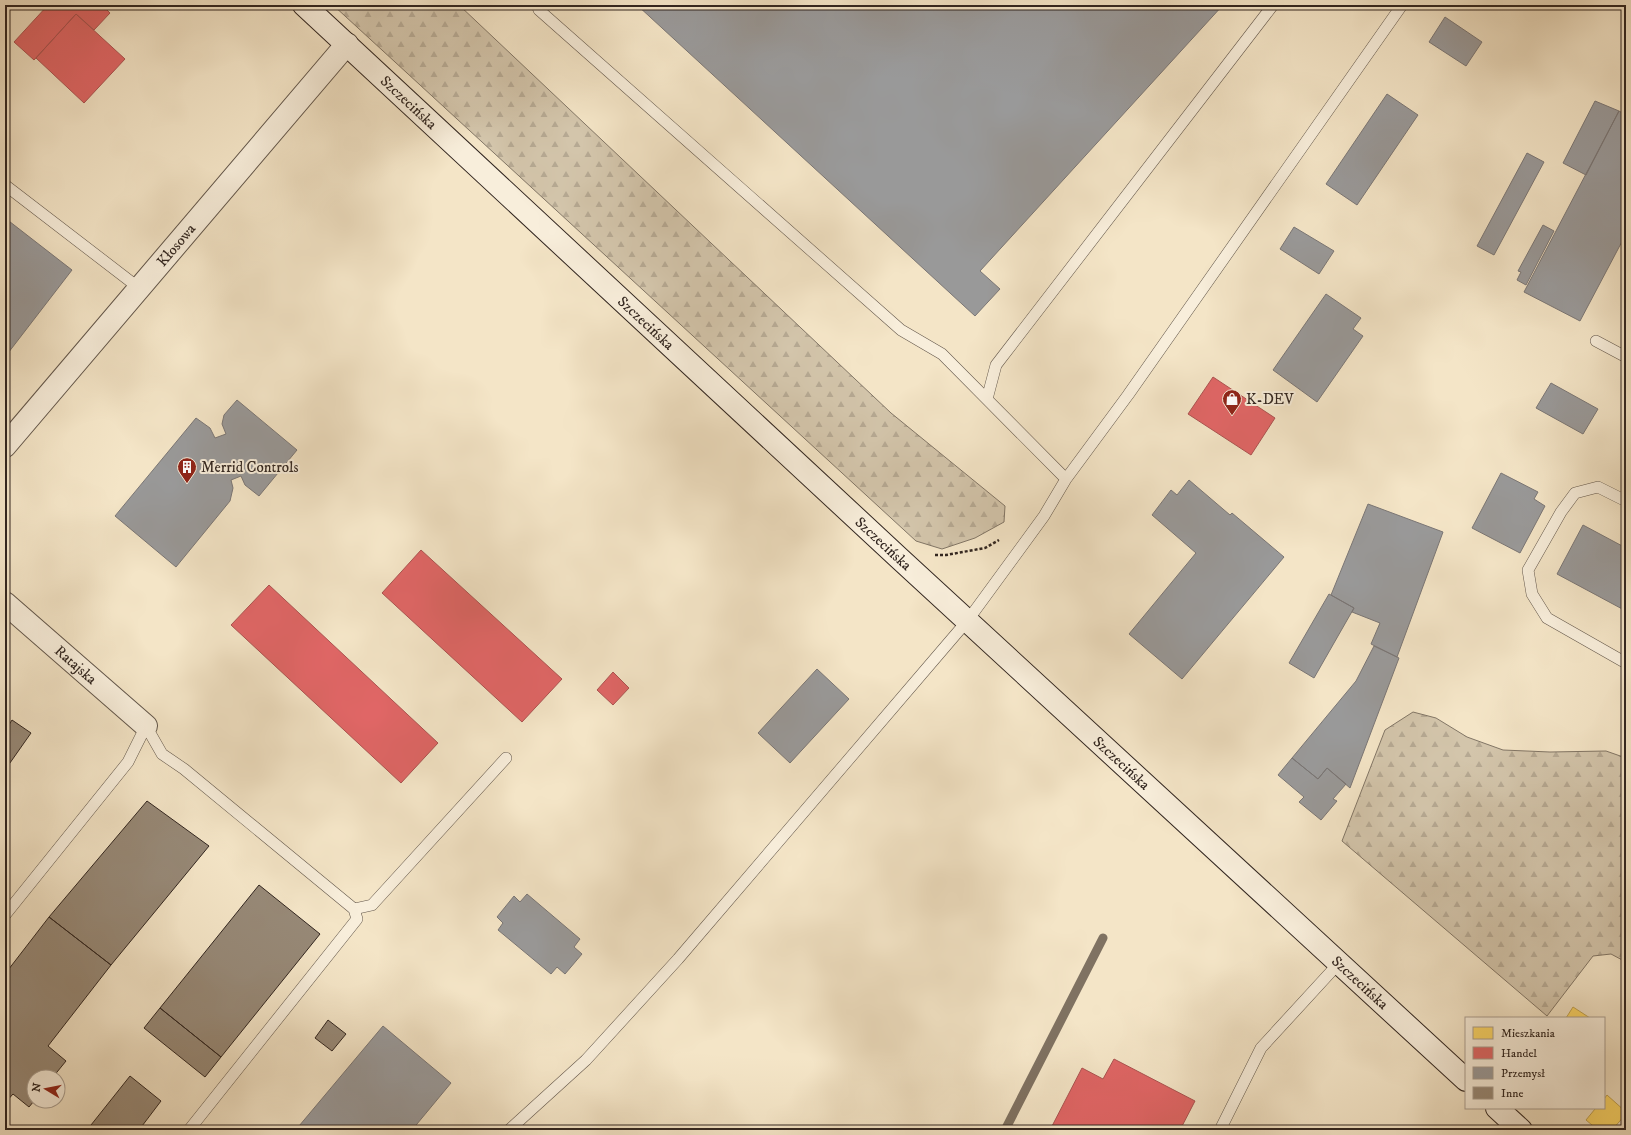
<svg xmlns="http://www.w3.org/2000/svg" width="1631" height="1135" viewBox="0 0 1631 1135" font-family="'IM FELL DW Pica',serif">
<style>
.forest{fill:url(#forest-firs);stroke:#827666}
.homes{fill:#ffd966;stroke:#c2a351}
.shops{fill:#e06666;stroke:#ac5351}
.industry{fill:#999;stroke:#7a7675}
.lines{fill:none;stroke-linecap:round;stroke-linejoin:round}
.stream{stroke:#7f7262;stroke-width:9}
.building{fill:#978977;stroke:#322620}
.lane-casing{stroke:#62564a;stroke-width:12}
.street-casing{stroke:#62564a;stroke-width:24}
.secondary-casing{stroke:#322620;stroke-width:24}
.path{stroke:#322620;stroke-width:2.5;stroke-dasharray:3 2;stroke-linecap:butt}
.lane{stroke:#f8eedb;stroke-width:11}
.street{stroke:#f8eedb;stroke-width:22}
.secondary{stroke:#f8eedb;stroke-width:22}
.labels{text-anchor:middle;stroke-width:4;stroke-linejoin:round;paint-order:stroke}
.street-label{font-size:15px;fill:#322620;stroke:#f8eedb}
.poi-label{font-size:15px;fill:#322620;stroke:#f8eedb;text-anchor:start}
</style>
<defs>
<pattern id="forest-firs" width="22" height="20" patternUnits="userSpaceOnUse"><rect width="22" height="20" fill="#d3c5ab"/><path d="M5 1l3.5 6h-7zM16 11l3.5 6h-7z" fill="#b6a993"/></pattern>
</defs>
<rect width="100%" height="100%" fill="#f4e5c7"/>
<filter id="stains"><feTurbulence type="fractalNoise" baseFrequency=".005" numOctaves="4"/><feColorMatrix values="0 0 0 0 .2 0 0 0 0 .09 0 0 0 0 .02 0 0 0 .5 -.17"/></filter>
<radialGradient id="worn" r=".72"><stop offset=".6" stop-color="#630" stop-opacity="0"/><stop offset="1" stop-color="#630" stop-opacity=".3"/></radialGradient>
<path class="forest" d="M333,5H459L891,413L1005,506L1004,522L975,538L942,549L916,541Z
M1413,712L1436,718L1467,737L1503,750L1550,752L1606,751L1626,758V962L1611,954L1593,956L1547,1016L1342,841L1385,730Z"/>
<path class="homes" d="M1573,1007L1590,1018H1566Z
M1607,1095L1626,1112V1114L1612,1130H1598L1586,1120L1595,1109L1594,1108H1604V1099Z"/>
<path class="shops" d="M48,5H102L110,13L94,30L76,14L34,60L14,42Z
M76,14L125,59L84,103L36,58Z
M1213,377L1275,418L1251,455L1188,414Z
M421,550L562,679L522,722L382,593Z
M269,585L438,743L401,783L231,625Z
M613,672L629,688L613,705L597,690Z
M1114,1059L1195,1101L1180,1130H1050L1082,1068L1103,1079Z"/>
<path class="industry" d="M637,5H1223L980,271L1000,289L975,316Z
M1445,17L1482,42L1466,66L1429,42Z
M1387,94L1418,115L1357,205L1326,184Z
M1595,101L1619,111L1586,175L1563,163Z
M1619,111L1626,115V234L1580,321L1524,292Z
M1527,153L1544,162L1494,255L1477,246Z
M5,218L72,270L5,357Z
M1543,225L1554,231L1526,285L1517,280L1521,272L1518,271Z
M1294,227L1334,251L1319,274L1280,249Z
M1326,294L1361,318L1353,329L1363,336L1317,402L1273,370Z
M1551,383L1598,409L1583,434L1536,408Z
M237,400L297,450L259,496L245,485L241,476L231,480L233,488L230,501L176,567L115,516L196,418L210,428L215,438L226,434L222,424L224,415Z
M1501,473L1538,492L1534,499L1545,506L1520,553L1472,528Z
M1189,480L1230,515L1232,513L1284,557L1182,679L1129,634L1196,553L1152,515L1171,490L1177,495Z
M1368,504L1443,532L1397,657L1371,644L1380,623L1352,612L1354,608L1331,595Z
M1583,525L1626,548V611L1557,574Z
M1329,594L1354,608L1314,678L1289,663Z
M1374,646L1399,658L1350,788L1327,768L1318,779L1292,758L1356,681Z
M817,669L849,699L790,763L758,733Z
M1292,758L1318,779L1327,768L1346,784L1333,799L1337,801L1321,820L1299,802L1304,797L1278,775Z
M527,894L580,939L574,947L582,954L565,974L557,967L551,974L498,930L503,923L497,917L514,896L520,902Z
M383,1026L451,1083L412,1130H304L299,1126Z"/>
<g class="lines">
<path class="stream" d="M1005,1130L1103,938"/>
</g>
<path class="building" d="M12,720L31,733L5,770V731Z
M147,801L209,846L111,965L49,917Z
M259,885L320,934L221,1057L160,1008Z
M49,917L111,965L48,1046L66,1061L53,1077H34V1101L29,1107L13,1094L5,1103V974Z
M160,1008L221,1057L205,1077L144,1028Z
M328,1020L346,1034L332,1051L315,1038Z
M130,1076L161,1101L139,1130H87Z"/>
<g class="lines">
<g class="lane-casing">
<path id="lane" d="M537,5L539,10L901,330L942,354L1066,479
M5,185L139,288
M1596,341L1626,357
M987,399L996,365L1273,5
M1626,501L1598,487L1575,493L1561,512L1528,570L1532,594L1547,618L1626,663
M146,726L162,754L184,769L354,909L357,919L189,1130
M354,909L372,905L506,758
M5,915L128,762L146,726
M509,1130L586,1060L678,959L968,620L1044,516L1066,479L1128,395L1402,5
M1220,1130L1261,1048L1339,963"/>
</g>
<g class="street-casing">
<g id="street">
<path id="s1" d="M5,446L347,44"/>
<path id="s2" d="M5,603L146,726"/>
</g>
</g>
<g class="secondary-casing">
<g id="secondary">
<path id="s3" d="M304,5L899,558L1466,1080"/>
<path d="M1497,1108L1521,1130"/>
</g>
</g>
<path class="path" d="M935,555H946L985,548L999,540"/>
<use href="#lane" class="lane"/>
<use href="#street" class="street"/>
<use href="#secondary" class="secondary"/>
</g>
<defs>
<g id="shop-pin" transform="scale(1)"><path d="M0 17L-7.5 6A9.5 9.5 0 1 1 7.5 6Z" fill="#8f2418" stroke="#f8eedb"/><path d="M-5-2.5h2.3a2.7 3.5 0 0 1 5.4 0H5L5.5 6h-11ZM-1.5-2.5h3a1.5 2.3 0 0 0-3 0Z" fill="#fff"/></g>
<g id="building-pin" transform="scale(1)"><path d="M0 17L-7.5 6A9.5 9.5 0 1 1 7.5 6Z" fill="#8f2418" stroke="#f8eedb"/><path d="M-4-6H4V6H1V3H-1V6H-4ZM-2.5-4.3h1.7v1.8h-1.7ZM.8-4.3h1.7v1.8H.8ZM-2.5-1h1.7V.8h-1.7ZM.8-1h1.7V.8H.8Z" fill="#fff"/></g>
</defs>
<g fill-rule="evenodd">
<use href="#shop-pin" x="1232" y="399"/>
<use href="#building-pin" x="187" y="467"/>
</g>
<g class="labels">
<g class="street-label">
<text dy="5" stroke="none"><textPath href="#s3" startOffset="143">Szczecińska</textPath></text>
<text dy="5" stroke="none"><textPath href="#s1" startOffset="264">Kłosowa</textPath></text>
<text dy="5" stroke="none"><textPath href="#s3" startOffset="467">Szczecińska</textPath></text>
<text dy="5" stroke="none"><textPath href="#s3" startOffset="791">Szczecińska</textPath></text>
<text dy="5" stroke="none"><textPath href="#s2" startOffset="94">Ratajska</textPath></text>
<text dy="5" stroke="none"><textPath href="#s3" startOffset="1115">Szczecińska</textPath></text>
<text dy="5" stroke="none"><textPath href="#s3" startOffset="1439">Szczecińska</textPath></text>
</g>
<g class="poi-label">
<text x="1246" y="404">K-DEV</text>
<text x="201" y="472">Merrid Controls</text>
</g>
</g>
<rect width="1631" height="1135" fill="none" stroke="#f4e5c7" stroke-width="20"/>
<rect x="6" y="6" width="1619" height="1123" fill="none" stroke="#322620" stroke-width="2"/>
<rect x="10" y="10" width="1611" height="1115" fill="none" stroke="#322620"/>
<rect x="1465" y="1017" width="140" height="92" fill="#f8eedb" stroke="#a99e90"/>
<rect x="1473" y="1027" width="20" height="12" fill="#ffd966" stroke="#a99e90"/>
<text x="1501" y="1037" font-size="12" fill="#322620">Mieszkania</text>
<rect x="1473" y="1047" width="20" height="12" fill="#e06666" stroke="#a99e90"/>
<text x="1501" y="1057" font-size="12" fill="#322620">Handel</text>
<rect x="1473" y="1067" width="20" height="12" fill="#999999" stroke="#a99e90"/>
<text x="1501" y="1077" font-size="12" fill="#322620">Przemysł</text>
<rect x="1473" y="1087" width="20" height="12" fill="#978977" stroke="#a99e90"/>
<text x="1501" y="1097" font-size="12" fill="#322620">Inne</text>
<g transform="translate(46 1089) rotate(280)"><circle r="19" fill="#f8eedb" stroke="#a99e90"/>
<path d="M0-3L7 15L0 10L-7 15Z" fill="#8f2418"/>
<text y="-6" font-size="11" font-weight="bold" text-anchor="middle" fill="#322620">N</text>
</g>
<rect width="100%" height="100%" filter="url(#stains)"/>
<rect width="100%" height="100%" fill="url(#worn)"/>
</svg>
